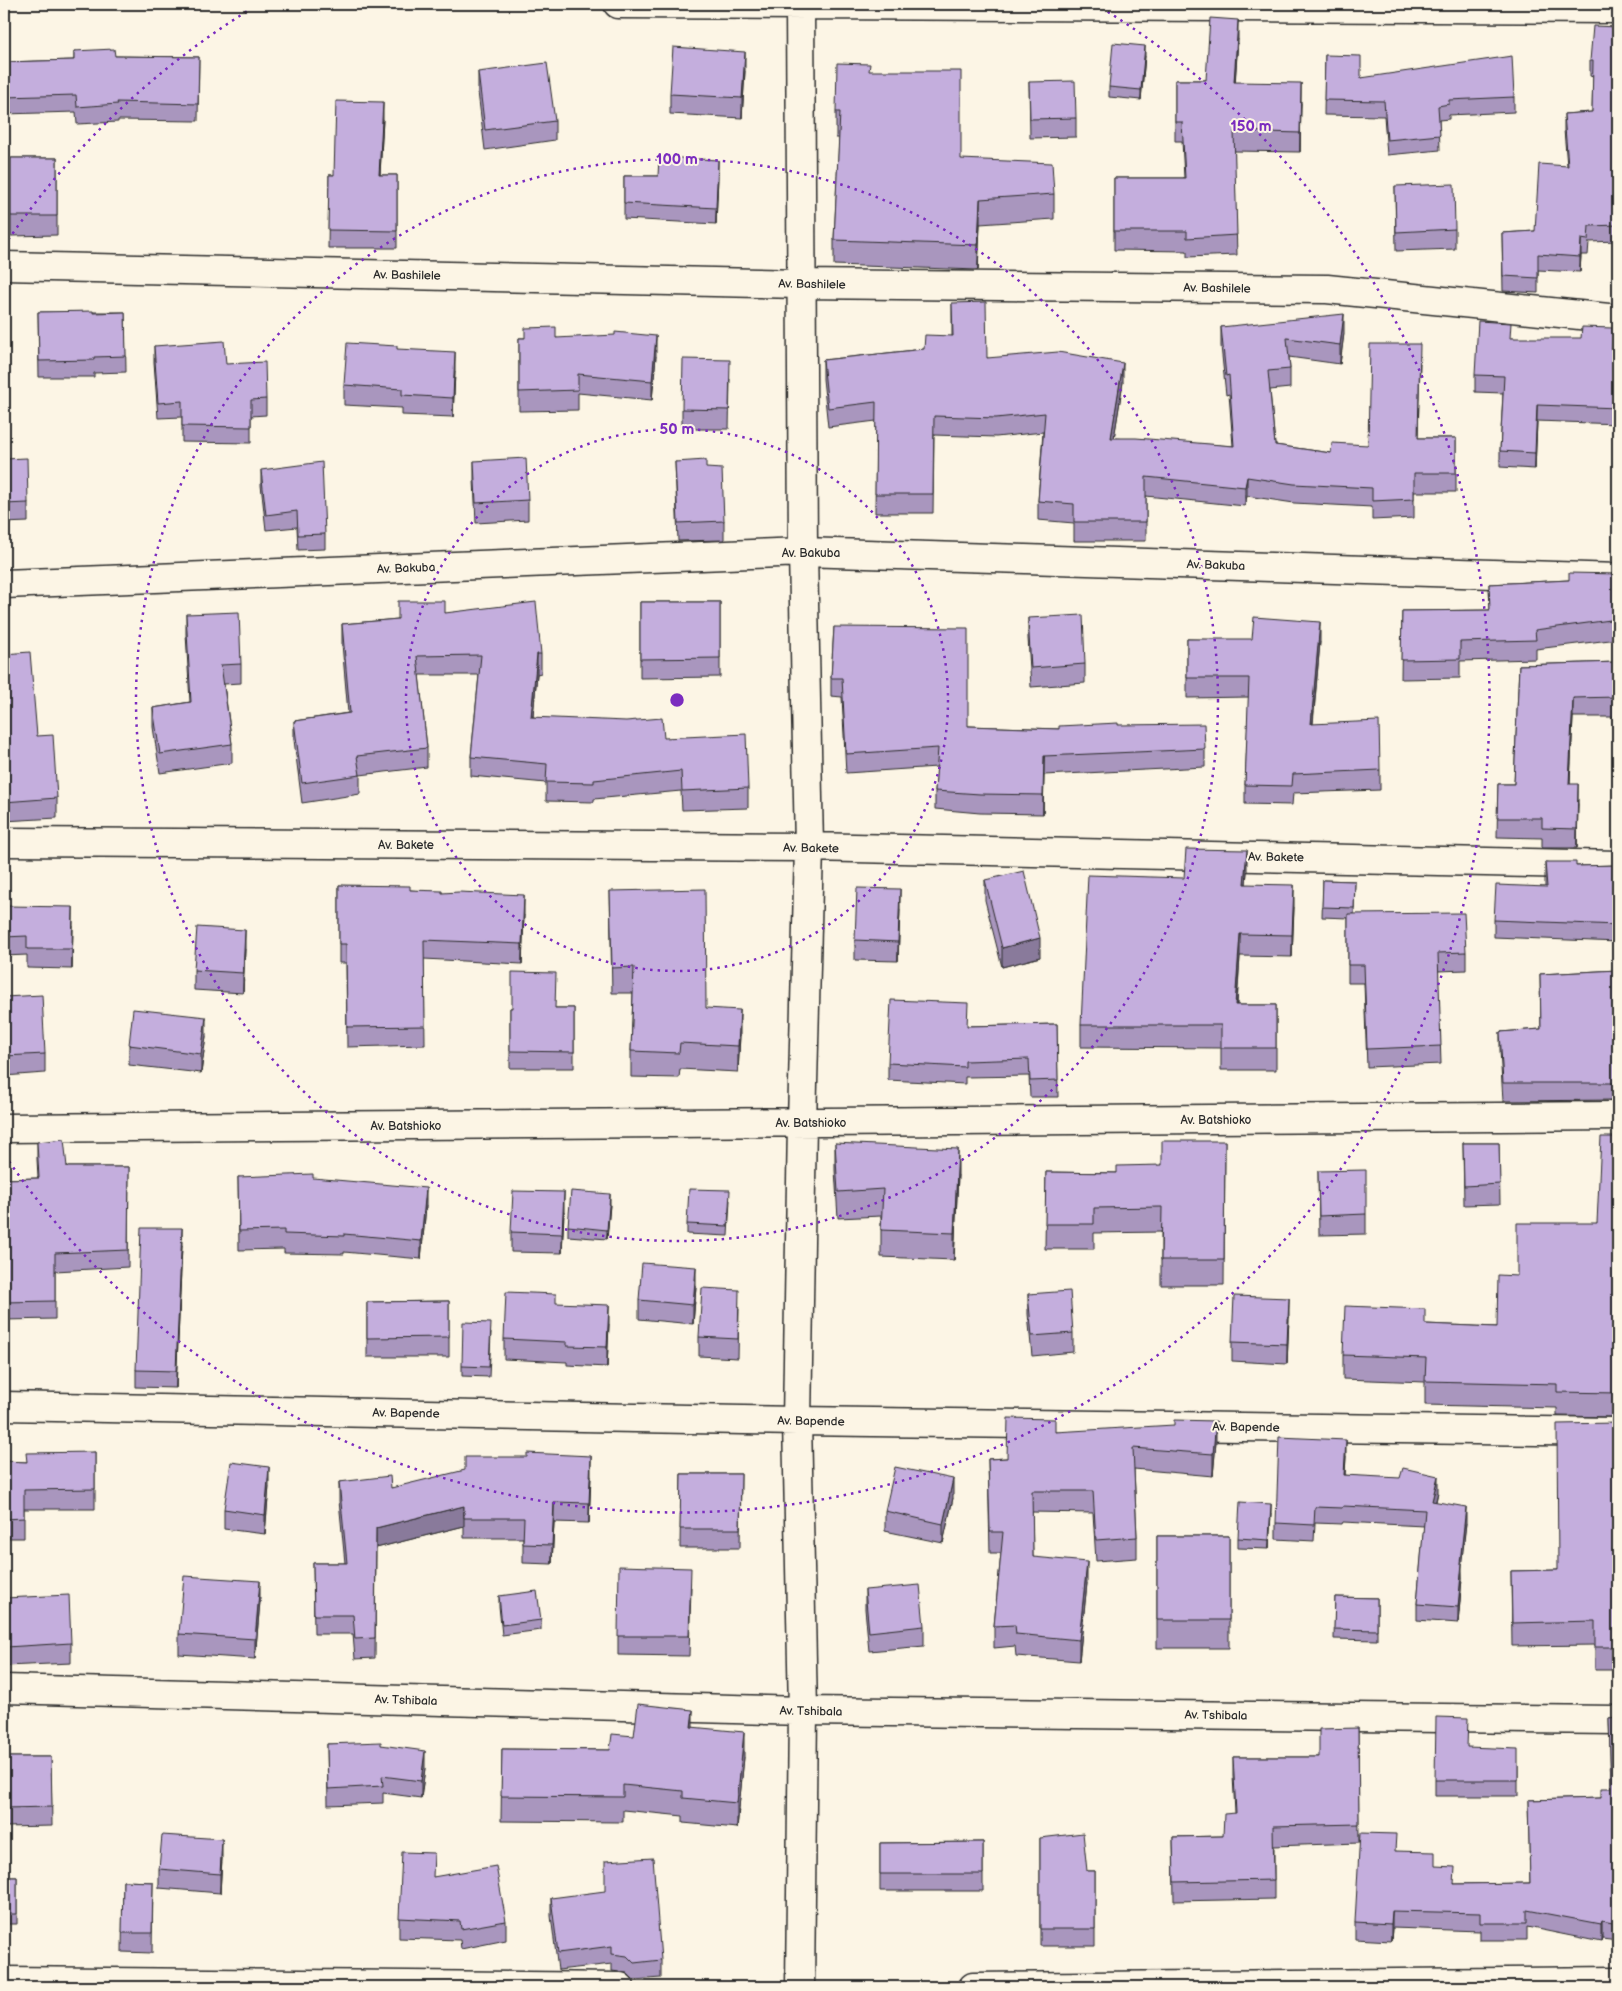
<svg xmlns="http://www.w3.org/2000/svg" width="1622" height="1991" viewBox="0 0 1622 1991" font-family="'Balsamiq Sans',sans-serif">
<style>
.lines{fill:none;stroke-linecap:round;stroke-linejoin:round}
.minor-casing{stroke:#2b2b2b;stroke-width:31}
.minor{stroke:#fcf5e5;stroke-width:28}
.wall{fill:#a996be;stroke:#2b2b2b}
.shaded-wall{fill:#897a9b;stroke:#2b2b2b}
.building{fill:#c4aedd;stroke:#2b2b2b}
.ring{fill:none;stroke:#7b2cbf;stroke-width:2.5;stroke-dasharray:2.5 5}
.labels{text-anchor:middle;stroke-width:4;stroke-linejoin:round;paint-order:stroke}
.street-label{font-size:12px;fill:#2b2b2b;stroke:#fcf5e5}
.centre{fill:#7b2cbf;stroke:#fcf5e5;stroke-width:2.5}
.ring-label{font-size:15px;text-anchor:middle;font-weight:bold;fill:#7b2cbf;stroke:#fcf5e5;stroke-width:4;stroke-linejoin:round;paint-order:stroke}
</style>
<rect width="100%" height="100%" fill="#fcf5e5"/>
<filter id="ink" filterUnits="userSpaceOnUse"><feTurbulence type="fractalNoise" baseFrequency=".02" numOctaves="2"/><feDisplacementMap in="SourceGraphic" scale="10" xChannelSelector="R" yChannelSelector="G"/><feConvolveMatrix kernelMatrix="1 2 1 2 8 2 1 2 1" color-interpolation-filters="sRGB"/></filter>
<g filter="url(#ink)">
<g class="lines">
<g class="minor-casing">
<path id="minor" d="M618,4L1618,9
M800,4L803,552L809,847L802,1123L797,1421L803,1711L800,1987
M4,266L800,284L1327,289L1618,319
M4,584L803,552L1618,578
M4,842L809,847L1618,865
M4,1128L1618,1116
M4,1406L797,1421L1618,1432
M4,1689L803,1711L1618,1720
M4,1981L620,1987
M973,1987L1618,1981"/>
</g>
<use href="#minor" class="minor"/>
</g>
<path class="wall" d="M1618,27V241L1589,242L1588,255H1581L1580,272L1538,270V293L1503,291L1502,233L1535,231L1567,166L1564,130V114L1592,112L1593,77L1590,76V61Z
M1238,39L1235,82L1301,103L1300,152L1234,151L1237,255L1187,257V251L1114,250V178H1184L1182,141H1175V80H1206Z
M74,51L115,56L199,57L198,121L118,120V122L77,124L76,112L4,114V62L74,60Z
M1325,55L1361,78L1514,97V112L1449,115V119L1439,120L1440,150L1387,155L1384,116L1324,115Z
M1145,56L1141,100L1109,97V87Z
M745,71L742,118L670,114V94Z
M870,71L961,159L1054,194V219L980,224L978,270L834,265V240L839,138H836V112Z
M478,72L555,121V140L485,150L478,92Z
M1029,82L1076,118V137L1030,138Z
M383,119L380,175H397V248H328L329,175H334Z
M11,158H57V235L11,236Z
M624,176H718L716,224L624,219Z
M1395,186L1455,229V249L1396,251Z
M952,303L987,358L1123,382L1114,438L1233,446L1229,394L1226,395L1221,346V327L1344,333L1340,364L1289,357L1290,369V388L1270,390L1275,445L1331,453L1368,445L1420,363L1418,438H1456V492H1414V518L1372,520V507L1294,503L1247,496L1245,506L1146,496V541H1074V523L1038,520V501L1043,432L996,437L934,435L933,513H875L876,421L828,427L823,379V360L924,349L952,336Z
M38,312H125L126,372L94,373V377H39Z
M519,338H556L656,356L652,400L578,393V410L519,411Z
M1511,338L1618,349V424L1537,421L1535,469L1500,467V451L1503,393L1475,392V375Z
M154,346L226,364L266,399V415L251,416V443L182,442V417L158,418L154,362Z
M397,349L455,371L453,417L402,415V408L344,405V385Z
M730,379L729,429H682V409Z
M4,459L28,503V522L4,523Z
M474,461L528,500V520L476,523L474,480Z
M675,462L706,468L724,521V540L678,541Z
M261,470L325,534V549L298,550L297,527L266,530L261,485Z
M1618,574V639L1536,649V659L1460,661V678L1401,679L1402,611L1490,610L1489,584L1569,580Z
M640,602H720V677L640,678Z
M445,613L541,654V673L537,674L533,717L664,738L748,788V808L682,810L681,791L594,799V802L546,801V783L471,776V757L479,675H419L427,748V767L360,775V794L302,803L294,740V721L348,713L342,644V624L398,619Z
M186,614L241,664V683L224,684L232,744V763L160,773L153,727V708L190,702L186,634Z
M1028,618L1085,664V683L1031,687L1028,638Z
M834,627L968,726L1059,729L1118,725L1205,749V767L1044,775L1043,814L980,813L935,809V791L937,767L846,773L842,697L831,696V678Z
M1187,639L1320,642L1313,724L1380,770V790L1293,793L1292,805L1245,804V785L1249,697L1187,698Z
M4,654L37,736L57,798V818L4,821Z
M1618,662V717H1573L1570,784L1578,804L1577,848H1542V838L1497,837L1498,784H1514L1519,665Z
M1545,862L1576,866L1618,865V942L1494,937V920L1545,887Z
M4,866L7,906L73,926L72,969L27,968V955L4,956Z
M1247,872L1246,884L1294,907L1292,957L1240,956L1237,1005H1276V1070H1221V1048L1081,1047V1025L1184,878Z
M985,880L1040,957L1002,967L985,900Z
M1323,880L1355,881L1354,914L1466,952V970L1438,971L1441,1064L1367,1067L1364,983H1348V918L1322,917Z
M339,885L410,890L442,893L524,915L522,964L424,959L425,1045L347,1047L346,963H339Z
M610,891L706,1008L740,1035L738,1072L680,1069L679,1078L631,1077V1051L633,993H612Z
M900,909L898,961L855,960V940Z
M245,949L243,993L194,990V970Z
M1618,970V1100L1503,1101L1500,1050V1032L1541,1029L1540,974Z
M4,997L45,1054V1073L4,1076Z
M510,1008H574V1068H510Z
M1057,1024L1058,1097H1030L1029,1076L965,1077V1084L888,1080V1063L968,1026Z
M206,1036L201,1073L129,1065V1045Z
M1618,1137V1417L1557,1416V1408L1425,1405V1382L1343,1379V1355L1425,1324L1497,1327L1517,1276L1597,1223Z
M1225,1141L1224,1285H1161V1232L1094,1233V1249H1045L1046,1172L1117,1173L1162,1165Z
M37,1142L67,1167H129L128,1267L55,1271V1319L4,1320V1179L38,1178L37,1159Z
M835,1143L958,1175L954,1260L881,1257V1216L838,1218L835,1170Z
M1463,1143H1499L1500,1204L1464,1205Z
M1318,1171L1366,1214V1234L1319,1235Z
M238,1177L426,1206L421,1259L344,1252V1254L284,1253V1249L239,1250Z
M730,1200L728,1236L687,1234V1224Z
M610,1204L607,1239L568,1236V1226Z
M564,1212L562,1253L511,1252V1232Z
M182,1245L176,1388L136,1387V1370Z
M696,1287L693,1324L639,1319V1300Z
M1028,1294L1073,1333V1352L1032,1356L1028,1314Z
M449,1301V1357H367V1302Z
M739,1309L738,1358L699,1356V1337Z
M1289,1317L1287,1364L1232,1361V1342Z
M609,1324L607,1367L567,1365V1362L504,1359V1339Z
M491,1333L489,1377L462,1376V1366Z
M1618,1423V1670H1595V1645L1512,1646L1511,1571L1558,1570Z
M1055,1432L1216,1442L1213,1476L1134,1469L1137,1537V1558L1096,1561L1093,1513L1032,1512L1033,1557L1087,1583L1079,1661L1016,1656L1015,1646L994,1648V1626L1001,1553H990L988,1459L1007,1458Z
M95,1452V1509H24V1538H4V1461L26,1462Z
M1346,1456L1345,1475L1438,1492L1436,1502L1466,1523L1461,1563L1462,1579L1458,1623L1417,1620V1604L1424,1526L1343,1522L1342,1524L1315,1523L1314,1541L1276,1539V1523Z
M681,1474H741L740,1548H680Z
M591,1475L589,1523L554,1522L552,1564L523,1563V1538H464V1526L376,1548L375,1658L355,1659L353,1634H314L313,1563H345L339,1501V1482L391,1488Z
M269,1486L265,1534L224,1529V1509Z
M953,1498L943,1543L885,1531V1511Z
M1271,1513L1269,1549L1238,1548V1538Z
M1157,1536H1229V1648H1157Z
M691,1587L689,1656L618,1655V1636Z
M865,1590L924,1626V1646L869,1651L865,1609Z
M499,1596L541,1620V1630L502,1635L499,1606Z
M1335,1597L1377,1598V1640L1334,1639Z
M4,1598L71,1643V1663L6,1666Z
M260,1601L255,1659L179,1654V1634Z
M1618,1717V1941L1602,1939L1601,1942L1527,1927V1940H1480V1931L1392,1928L1391,1941L1355,1939V1922L1396,1851L1435,1866L1455,1884L1530,1883L1528,1800L1601,1798L1611,1788L1609,1718Z
M693,1727L744,1757L737,1828L683,1823V1816L623,1810V1822L501,1821L502,1749L610,1750L634,1736Z
M1358,1728L1359,1843L1274,1846V1899L1174,1901L1173,1837L1223,1836L1235,1813L1233,1776V1757H1319Z
M327,1744L381,1745L425,1768L421,1798L383,1793V1803L328,1805Z
M1467,1747L1518,1765V1796H1435V1780Z
M4,1757H51L52,1826L4,1827Z
M1040,1838L1087,1871H1095V1946H1040Z
M983,1842V1891H880V1843Z
M222,1858L220,1893L159,1888V1869Z
M4,1877H17V1924H4Z
M433,1877L506,1921V1940L461,1949L460,1940L399,1938V1918Z
M123,1881L153,1882L152,1953L122,1952Z
M551,1898L661,1960V1978L634,1980L627,1973L612,1971V1964L558,1970L551,1916Z"/>
<path class="shaded-wall" d="M1238,20V39L1234,101V82Z
M1145,46V56L1141,100V90Z
M745,52V71L742,118V98Z
M1301,83V103L1300,152V133Z
M383,102V119L379,192V175Z
M718,160V176L716,224V208Z
M980,199V224L978,270V245Z
M1581,239V255L1580,272V257Z
M1344,314V333L1340,364V345Z
M656,336V356L652,400V381Z
M455,352V371L453,417V398Z
M1123,363V382L1111,457V438Z
M1537,405V421L1535,469V453Z
M1247,477V496L1245,506V487Z
M1320,622V642L1311,743V724Z
M537,654V674L531,736V717Z
M1573,698V717L1569,804V784Z
M1044,756V775L1043,814V795Z
M1578,784V804L1577,848V829Z
M1247,850V872L1244,906V884Z
M1294,885V907L1292,957V935Z
M900,889V909L898,961V942Z
M524,895V915L522,964V944Z
M73,907V926L72,969V949Z
M245,930V949L243,993V973Z
M1240,934V956L1235,1027V1005Z
M1040,938V957L1002,967V948Z
M740,1010V1035L738,1072V1046Z
M206,1017V1036L201,1073V1054Z
M958,1149V1175L954,1260V1233Z
M426,1188V1206L421,1259V1241Z
M564,1192V1212L562,1253V1234Z
M610,1194V1204L607,1239V1230Z
M182,1228V1245L176,1388V1371Z
M696,1267V1287L693,1324V1305Z
M1289,1298V1317L1287,1364V1344Z
M609,1305V1324L607,1367V1347Z
M1216,1421V1442L1213,1476V1454Z
M1346,1440V1456L1344,1491V1475Z
M591,1456V1475L589,1523V1503Z
M269,1467V1486L265,1534V1515Z
M1438,1476V1492L1432,1517V1501Z
M953,1479V1498L943,1543V1524Z
M554,1502V1522L552,1564V1545Z
M1271,1504V1513L1269,1549V1540Z
M464,1506V1526L376,1548V1528Z
M1466,1507V1523L1460,1579V1563Z
M1087,1562V1583L1079,1661V1640Z
M1462,1563V1579L1458,1623V1607Z
M260,1581V1601L255,1659V1639Z
M693,1710V1735L691,1727Z
M744,1732V1757L737,1828V1803Z
M425,1751V1768L421,1798V1781Z
M222,1839V1858L220,1893V1874Z
M1392,1911V1928L1391,1941V1924Z
M1602,1921V1939L1601,1942V1924Z"/>
<path class="building" d="M1210,18L1238,20L1234,82L1301,83L1300,133L1234,131L1237,235L1187,238V231H1114V178H1185L1182,122H1175V80H1206Z
M1593,26L1618,27V225L1589,226L1588,240L1581,239L1580,257L1538,254V278L1503,276L1502,233L1535,231L1539,164L1568,166L1564,114L1592,112L1593,61H1590Z
M1113,43L1145,46L1141,90L1109,87Z
M673,47L745,52L742,98L670,94Z
M114,49L115,56L199,57L198,104L117,102L118,104L77,107L76,95L4,97V62L74,60V51Z
M1325,55L1361,56V78L1512,56L1514,97L1449,100V104L1438,106L1440,135L1387,140L1384,101L1324,100Z
M547,63L555,121L485,130L478,72Z
M837,63L870,64L869,71H961V159L1052,163L1054,194L980,199L978,245L834,240L840,112H836Z
M1075,81L1076,118L1030,119L1029,82Z
M336,101L383,102L379,175H397V231L328,230L329,175H334Z
M659,157L718,160L716,208L624,203V176H658Z
M11,158H57V216H11Z
M1454,184L1455,229L1396,232L1395,186Z
M986,302L987,358L1058,352L1123,363L1111,438H1136L1234,446L1229,375L1226,376L1221,327L1344,314L1340,345L1287,338L1290,369L1268,371L1275,445L1331,453L1332,443L1368,445L1370,344H1420L1418,438H1456V473H1414V499L1372,501V488L1294,484L1247,477L1245,487L1146,477V522H1074V504L1038,501L1045,413L996,418L934,416L933,494H875L876,402L828,408L823,360L924,349L925,335L953,336L952,303Z
M93,311V313L125,312L126,356L94,357V360L39,361L38,312Z
M1478,321L1511,323L1510,338H1581L1582,327L1613,328L1612,349H1618V408L1537,405L1535,453L1500,451L1504,376L1475,375Z
M556,327V338L615,335V332L656,336L652,381L578,374V390L519,392V338H525V328Z
M224,341L226,364L265,362L266,399L251,400V427L182,426V401L158,403L154,346Z
M347,343L397,346V349L455,352L453,398L402,395V389L344,385Z
M683,359L730,360L729,410L682,409Z
M27,458L28,503L4,504V459Z
M526,458L528,500L476,503L474,461Z
M706,460V468L722,469L724,521L678,523L675,462Z
M322,462L325,534L298,535L297,511L266,515L261,470Z
M1569,573L1618,574V619L1535,630L1536,640L1460,642V659L1401,660L1402,611L1490,610L1489,584L1569,580Z
M398,601H445V613L536,602L541,654H537L531,717L626,721L662,718L664,738L746,734L748,788L682,791L681,771L594,780V783L546,782L547,764L471,757L481,655L417,656L427,748L357,756L360,775L302,783L294,721L350,713L342,624L398,619Z
M640,602H720V658L640,659Z
M239,612L241,664L221,665L232,744L160,754L153,708L191,702L186,614Z
M1083,615L1085,664L1031,668L1028,618Z
M1254,617L1320,622L1311,724L1379,721L1380,770L1293,774L1292,786L1245,785L1249,678H1187V639H1252Z
M834,627L968,628V726L1059,729V726L1118,723V725L1204,724L1205,749L1044,756L1043,795L980,794L935,791L938,748L846,754L842,678H831Z
M30,652L37,736L53,735L57,798L4,802V654Z
M1618,662V697L1573,698L1569,784H1578L1577,829L1542,828V818H1497L1498,784H1514L1519,665Z
M1186,849L1247,850L1244,884L1294,885L1292,935L1240,934L1235,1005H1276V1048H1221V1025H1081L1088,875L1184,878Z
M1545,862H1576V866L1618,865V925L1494,920L1496,885L1547,887Z
M4,866H6L7,906L73,907L72,949H27V936L4,937Z
M1024,871L1040,938L1002,948L985,880Z
M1323,880L1355,881L1354,908L1322,907Z
M339,885L410,886V890L442,891V893L459,892L524,895L522,944L424,940L425,1026L347,1027L346,944H339Z
M857,888L900,889L898,942L855,940Z
M705,889L706,1008L740,1010L738,1046L680,1043L679,1053L631,1051L634,967L612,968L610,891Z
M1464,913L1466,952L1438,953L1441,1046L1367,1049L1364,965H1348V914Z
M197,927L245,930L243,973L194,970Z
M1618,970V1083H1503L1500,1032L1541,1029L1540,974Z
M512,972L556,973L555,1008H574V1052L510,1051V1008H512Z
M42,995L45,1054L4,1056V997Z
M891,1000L968,1003L967,1026L1057,1024L1058,1080L1030,1081L1029,1059L965,1061V1067L888,1063Z
M133,1009L206,1017L201,1054L129,1045Z
M1601,1137H1618V1393L1557,1392V1384L1425,1381L1426,1358L1343,1355L1345,1306L1425,1309V1324L1497,1327L1498,1275L1517,1276V1223H1597Z
M64,1139L67,1167H129L128,1250L55,1253V1301L4,1302V1179L39,1178L37,1142Z
M1162,1141H1225L1224,1260H1161L1162,1207L1094,1208V1224H1045L1046,1172L1117,1173V1166L1162,1165Z
M835,1143L958,1149L954,1233L881,1230L883,1189L838,1192Z
M1463,1143H1499L1500,1184L1464,1186Z
M1366,1170V1214L1319,1216L1318,1171Z
M313,1174V1178L426,1188L421,1241L344,1234V1236L284,1234V1230L239,1231L238,1177Z
M689,1189L730,1190L728,1226L687,1224Z
M513,1191L564,1192L562,1234L511,1232Z
M571,1191L610,1194L607,1230L568,1226Z
M141,1228H182L176,1371L136,1370Z
M642,1263L696,1267L693,1305L639,1300Z
M702,1288L739,1290L738,1339L699,1337Z
M1070,1291L1073,1333L1032,1336L1028,1294Z
M506,1292L556,1294V1303L609,1305L607,1347L567,1346V1342L504,1339Z
M1234,1296L1289,1298L1287,1344L1232,1342Z
M449,1301V1337L367,1338V1302Z
M463,1322L491,1323L489,1367L462,1366Z
M1008,1418L1055,1419V1432L1174,1425V1420L1216,1421L1213,1454L1133,1448L1137,1537L1096,1540L1093,1491H1032L1033,1557L1087,1562L1079,1640L1016,1634L1015,1625L994,1626L1003,1532H990L988,1459L1007,1458Z
M1618,1423V1647H1595V1621L1512,1623L1511,1571L1558,1570L1557,1424Z
M1279,1437L1346,1440L1344,1475L1400,1478L1403,1468L1438,1476L1432,1501L1466,1507L1460,1563H1462L1458,1607L1417,1604L1425,1510L1343,1506L1342,1508L1315,1507L1314,1525L1276,1523Z
M95,1452V1489L24,1490V1518L4,1519V1461L27,1462L26,1453Z
M527,1453L591,1456L589,1503L554,1502L552,1545L523,1544L524,1518H464V1506L376,1528L375,1638L355,1639L353,1615H314L313,1563H347L339,1482L390,1476L391,1488L465,1470V1457H527Z
M231,1462L269,1467L265,1515L224,1509Z
M895,1467L953,1479L943,1524L885,1511Z
M681,1474H741L740,1529H680Z
M1240,1502L1271,1504L1269,1540L1238,1538Z
M1157,1536H1229V1620H1157Z
M619,1566L691,1568L689,1636H618Z
M184,1576L260,1581L255,1639L179,1634Z
M920,1585L924,1626L869,1632L865,1590Z
M537,1591L541,1620L502,1625L499,1596Z
M69,1595L71,1643L6,1647L4,1598Z
M1335,1597L1377,1598V1630L1334,1629Z
M638,1704L693,1710L691,1727L744,1732L737,1803L683,1798V1791L623,1785V1797L501,1796L502,1749L610,1750L612,1734L634,1736Z
M1436,1717L1468,1718L1467,1747L1518,1749V1780H1435Z
M1618,1717V1924L1602,1921L1601,1924L1527,1910V1923H1480V1913L1392,1911L1391,1924L1355,1922L1360,1833L1396,1834L1395,1851L1435,1852V1866L1455,1867L1454,1884L1530,1883L1528,1800L1601,1798V1788H1611L1609,1718Z
M1358,1728L1359,1824L1273,1826L1274,1880L1174,1882L1173,1837L1223,1836L1224,1814L1236,1813L1233,1757H1319V1729Z
M381,1742V1745L425,1751L421,1781L382,1776L383,1786L328,1789L327,1744Z
M4,1757H51L52,1807L4,1808Z
M1083,1833L1087,1871H1095V1929H1040V1838Z
M162,1835L222,1839L220,1874L159,1869Z
M983,1842V1874H880V1843Z
M402,1852L434,1853L433,1877L496,1866L506,1921L461,1929L460,1921L399,1918Z
M653,1858L661,1960L634,1963L627,1956L612,1954V1946L558,1953L551,1898L605,1891V1861Z
M4,1877H17V1914H4Z
M123,1881L153,1882L152,1933H122Z
M1588,1983L1618,1984V1987H1588Z"/>
</g>
<g class="ring">
<circle cx="677" cy="700" r="271"/>
<circle cx="677" cy="700" r="541"/>
<path d="M4 246A812 812 0 0 1 259 4M1095 4A812 812 0 1 1 4 1154"/>
</g>
<g class="labels">
<g class="street-label">
<text transform="translate(407 275) rotate(1)" y="4">Av. Bashilele</text>
<text transform="translate(812 284) rotate(1)" y="4">Av. Bashilele</text>
<text transform="translate(1217 288) rotate(1)" y="4">Av. Bashilele</text>
<text x="811" y="557">Av. Bakuba</text>
<text transform="translate(1216 565) rotate(2)" y="4">Av. Bakuba</text>
<text transform="translate(406 568) rotate(-2)" y="4">Av. Bakuba</text>
<text x="406" y="849">Av. Bakete</text>
<text transform="translate(811 848) rotate(1)" y="4">Av. Bakete</text>
<text transform="translate(1276 857) rotate(1)" y="4">Av. Bakete</text>
<text x="1216" y="1124">Av. Batshioko</text>
<text x="811" y="1127">Av. Batshioko</text>
<text x="406" y="1130">Av. Batshioko</text>
<text transform="translate(406 1413) rotate(1)" y="4">Av. Bapende</text>
<text transform="translate(811 1421) rotate(1)" y="4">Av. Bapende</text>
<text transform="translate(1246 1427) rotate(1)" y="4">Av. Bapende</text>
<text transform="translate(406 1700) rotate(2)" y="4">Av. Tshibala</text>
<text transform="translate(811 1711) rotate(1)" y="4">Av. Tshibala</text>
<text transform="translate(1216 1715) rotate(1)" y="4">Av. Tshibala</text>
</g>
</g>
<circle cx="677" cy="700" r="8" class="centre"/>
<g class="ring-label">
<text x="1251" y="131">150 m</text>
<text x="677" y="164">100 m</text>
<text x="677" y="434">50 m</text>
</g>
<rect width="1622" height="1991" fill="none" stroke="#fcf5e5" stroke-width="20"/>
<rect x="10" y="10" width="1602" height="1971" fill="none" stroke="#2b2b2b" stroke-width="2" filter="url(#ink)"/>
</svg>
